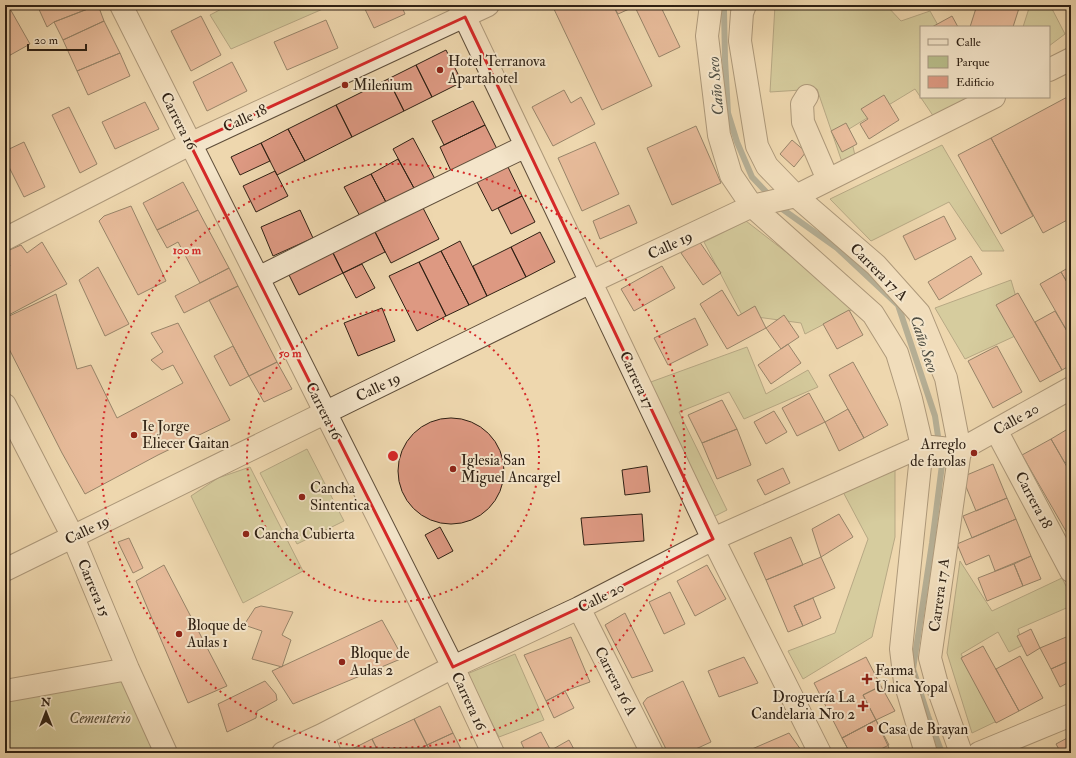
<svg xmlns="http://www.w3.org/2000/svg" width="1076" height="758" viewBox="0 0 1076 758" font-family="'IM FELL Double Pica',serif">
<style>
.green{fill:#b8be8b;stroke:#747050}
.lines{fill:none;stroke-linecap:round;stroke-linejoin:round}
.stream{stroke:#707c73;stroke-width:6}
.building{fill:#dd9982;stroke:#2f2114}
.minor-casing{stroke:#5f4e3a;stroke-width:24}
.minor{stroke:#f4e5ca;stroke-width:22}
.marked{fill:none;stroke:#d62828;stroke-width:3;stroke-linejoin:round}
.ring{fill:none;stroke:#d62828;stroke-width:2;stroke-dasharray:2 4}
.poi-dot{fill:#8f2418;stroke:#f4e5ca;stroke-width:1.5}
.labels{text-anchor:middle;stroke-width:4;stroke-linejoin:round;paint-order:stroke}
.poi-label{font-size:15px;fill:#2f2114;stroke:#f4e5ca;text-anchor:start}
.street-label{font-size:15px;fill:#2f2114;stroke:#f4e5ca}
.park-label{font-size:15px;font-style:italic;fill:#514832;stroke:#f4e5ca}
.water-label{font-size:16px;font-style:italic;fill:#4f4e43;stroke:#f4e5ca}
.centre{fill:#d62828;stroke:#f4e5ca;stroke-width:2}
.ring-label{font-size:12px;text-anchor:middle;font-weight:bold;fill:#d62828;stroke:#f4e5ca;stroke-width:4;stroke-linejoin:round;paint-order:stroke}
</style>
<rect width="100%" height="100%" fill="#eed7ae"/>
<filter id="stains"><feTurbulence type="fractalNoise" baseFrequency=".005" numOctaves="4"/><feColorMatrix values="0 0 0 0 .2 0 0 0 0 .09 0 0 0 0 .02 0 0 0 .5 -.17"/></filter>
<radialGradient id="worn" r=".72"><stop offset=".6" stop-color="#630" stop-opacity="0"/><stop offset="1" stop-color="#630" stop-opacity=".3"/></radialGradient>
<path class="green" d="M229,5H332L231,49L210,15Z
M775,5H886L901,21L930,11L939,27H921V97H978L938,123L915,89L849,129L856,160L843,165L817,89L770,92Z
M1030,5H1050L1065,34L1049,46V27H1023Z
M942,145L1004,251H982L949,202L871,241L830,199Z
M746,221L857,307L805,334L801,323L742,315L704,242Z
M1011,280L1026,331L965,359L935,308Z
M747,347L766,394L808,370L818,387L744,419L729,392L679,412L727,510L709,519L648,383Z
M307,449L344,521L297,544L260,473Z
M895,465V537L872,637L803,679L788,651L835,633L868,539L842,490Z
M250,467L303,571L243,603L191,496L218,478Z
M960,561L992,611L1062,578L1071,596V606L1018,629L1023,645L1009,652L998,632L961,654L997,721L972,733L947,653Z
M515,654L544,720L499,737L467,674Z
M122,676L157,753H5V700Z"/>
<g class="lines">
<path class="stream" d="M725,5L724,10L725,59L728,113L737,142L752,177L771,197
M778,206L837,248L898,305L935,416L939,443
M940,453L942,465L932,543L913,669L928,716L942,753"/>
</g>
<path class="building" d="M37,5H98L54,22L47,27Z
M98,5L104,21L63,40L54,22Z
M363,5H401L405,14L374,28Z
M552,5H613L652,86L602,110Z
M613,5H638L618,14Z
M638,5H660L680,47L659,57L635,7Z
M977,5H1020L1013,27H970Z
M9,7L30,44L5,58V9Z
M201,16L221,55L191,71L171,31Z
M952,16L958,27H932Z
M326,20L338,48L287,70L274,42Z
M104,21L120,53L77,71L63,40Z
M446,50L462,82L432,97L416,65Z
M120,53L130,76L88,95L77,71Z
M232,62L247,91L207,111L193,82Z
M416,65L432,97L404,111L388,79Z
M388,79L404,111L352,137L336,105Z
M564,90L571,103L581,97L595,124L553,146L532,107Z
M884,95L899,120L869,139L860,124L868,119L861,109Z
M1071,95V218L1043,233L991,138Z
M473,101L485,125L444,145L432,121Z
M145,102L159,129L115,149L102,122Z
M336,105L352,137L305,161L288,129Z
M69,107L97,164L80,173L52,115Z
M846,123L857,144L842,152L831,131Z
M485,125L497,149L451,171L440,147Z
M696,126L721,183L672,205L647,148Z
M288,129L305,161L277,175L261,143Z
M413,138L435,179L415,190L393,149Z
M991,138L1033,216L1001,234L958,155Z
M792,140L806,152L794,167L780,154Z
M24,142L45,187L24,197L5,159V151Z
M595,142L619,194L582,211L558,158Z
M261,143L270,161L240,175L231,157Z
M398,159L415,190L387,204L371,174Z
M507,165L522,196L492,211L476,180Z
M275,171L288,196L256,212L243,186Z
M371,174L387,204L361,218L344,187Z
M183,182L198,210L157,230L143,203Z
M522,196L535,222L511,234L498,208Z
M629,205L637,223L600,239L593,221Z
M131,206L166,281L138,295L99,221L104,216Z
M422,206L439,239L391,263L374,230Z
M198,210L229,268L200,283L178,242L167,248L157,230Z
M300,210L313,238L273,256L261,227Z
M944,216L956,239L915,260L903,236Z
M374,230L385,252L343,273L332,251Z
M540,232L555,262L526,277L511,247Z
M460,241L487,296L469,305L441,251Z
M699,241L721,273L703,285L681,253Z
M42,242L67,284L5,317V269L10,266L5,252L21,245L27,253Z
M511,247L526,277L487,296L473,266Z
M332,251L343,273L299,295L288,273Z
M441,251L469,305L446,316L419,262Z
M971,256L982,274L939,300L928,282Z
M419,262L446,316L417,331L389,276Z
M362,264L375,288L356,298L343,273Z
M662,266L675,288L634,311L621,289Z
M1071,266V289L1061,272Z
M98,267L129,324L105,336L79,280Z
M229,268L238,286L184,313L175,296Z
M1061,272L1071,289V338L1040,284Z
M238,286L277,362L249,376L209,300Z
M722,290L738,316L755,306L766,328L727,349L700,304Z
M1018,293L1062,370L1040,382L996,305Z
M56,294L77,369L91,365L117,418L183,383L173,365L162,370L151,360L163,352L151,333L178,323L230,420L158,455L85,494L62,453L5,341V318Z
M382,308L395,341L358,356L344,323Z
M849,310L863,335L837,349L823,324Z
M1055,311L1071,338V365L1062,370L1035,322Z
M784,315L799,337L781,349L766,328Z
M695,318L708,345L668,365L654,338Z
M788,344L801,363L771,384L758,365Z
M233,346L249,376L230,386L214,356Z
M997,346L1022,392L993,408L968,361Z
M277,362L292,389L264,402L249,376Z
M853,362L888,425L864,438L829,375Z
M809,393L825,422L797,436L782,408Z
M722,400L737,429L702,443L688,415Z
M848,409L864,438L839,451L825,422Z
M774,411L787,432L766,444L754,422Z
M398 471a53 53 0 1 1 106 0a53 53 0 1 1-106 0Z
M1071,427V460L1065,463L1051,439Z
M737,429L751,465L717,479L702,443Z
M1051,439L1071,474V540L1022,455Z
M993,464L1007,498L976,511L962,477Z
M647,466L650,492L625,495L622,470Z
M783,468L790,483L765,495L757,480Z
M1007,498L1016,519L972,538L963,516Z
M642,514L644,541L584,545L581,518Z
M839,514L853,537L821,557L812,529Z
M1016,519L1031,556L995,571L989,555L966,565L957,544Z
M440,527L453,551L438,559L425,535Z
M791,537L803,565L766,580L754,553Z
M129,538L143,568L133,573L118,542Z
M1031,556L1041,579L1023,586L1014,564Z
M821,557L835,588L794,606L803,626L788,632L766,580Z
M1014,564L1023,586L987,601L978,578Z
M164,565L227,686L188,703L136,581Z
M707,565L726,599L695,616L677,581Z
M670,592L685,624L664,634L649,602Z
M813,598L821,618L803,626L794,606Z
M261,606L293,612L282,635L291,640L282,667L252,659L262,631L244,625L255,608Z
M625,613L653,671L632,678L605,625Z
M382,620L403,658L293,704L272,671Z
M1031,629L1040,648L1027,656L1017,636Z
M1071,635V660L1051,669L1040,648Z
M571,637L590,682L565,691L546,701L524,655Z
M983,646L1019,711L996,723L961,658Z
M1020,656L1043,698L1019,711L996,669Z
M744,657L758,683L719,697L708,671Z
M866,657L881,686L863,695L876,720L842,738L814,683Z
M1071,660V681L1060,687L1051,669Z
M265,681L276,694L277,700L257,711L256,718L227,732L218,704Z
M683,681L711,742L687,753H668L643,703L647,698Z
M881,686L895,711L876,720L863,695Z
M565,691L574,708L554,718L546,701Z
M440,706L453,733L427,745L414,719Z
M414,719L427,745L411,753H379L372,739Z
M876,720L889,745L873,753H850L842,738Z
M876,720L889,748L877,753H850L842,738Z
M541,732L551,751L548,753H526L521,742Z
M453,733L463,753H431L427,745Z
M789,733L801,750L796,753H754L752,749Z
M1071,736V753H1061L1056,744Z
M372,739L379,753H344Z
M569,740L576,753H546Z
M427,745L431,753H411Z"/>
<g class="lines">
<g class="minor-casing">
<path id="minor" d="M121,5L453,667L493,753
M459,5L713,539L820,753
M711,5L707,36L719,135L731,175L752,206L873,314L897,353L911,399L922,446L901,649L905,682L926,753
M745,5L742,13L740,41L757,146L767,166L796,196L876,265L919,313L946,378L960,450L930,658L938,688L961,753
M1049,70L1071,59
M807,96L802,104L803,122L828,180
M5,239L190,144L488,5
M258,278L382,216L526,146
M5,405L73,537L128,669L166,753
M996,430L1071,571
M5,570L591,282L752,206L796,196L994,97
M579,608L652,753
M5,691L128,669
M322,735L330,753
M283,753L322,735L453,667L579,608L713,539L922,446L960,450L1071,388
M979,753L1071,715"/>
</g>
<use href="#minor" class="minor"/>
</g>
<path d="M0 0H1076V758H0ZM465,17L713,539L579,608L453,667L190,144Z" fill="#eed7ae" fill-opacity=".55" fill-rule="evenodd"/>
<path class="marked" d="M465,17L713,539L579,608L453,667L190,144Z"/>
<g class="ring">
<circle cx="393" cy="456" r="146"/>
<circle cx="393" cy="456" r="292"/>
</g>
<g class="poi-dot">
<circle cx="440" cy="70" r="4"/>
<circle cx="345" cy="85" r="4"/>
<circle cx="134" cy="435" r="4"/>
<circle cx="974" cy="453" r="4"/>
<circle cx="453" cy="469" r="4"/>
<circle cx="302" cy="497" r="4"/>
<circle cx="246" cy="534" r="4"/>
<circle cx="179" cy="634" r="4"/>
<circle cx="342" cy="662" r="4"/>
<path d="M865 673h4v4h4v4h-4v4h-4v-4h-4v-4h4z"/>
<path d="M861 700h4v4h4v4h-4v4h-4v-4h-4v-4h4z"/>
<circle cx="870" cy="729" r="4"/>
</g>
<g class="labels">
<g class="poi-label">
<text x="448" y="66">Hotel Terranova<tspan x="448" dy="17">Apartahotel</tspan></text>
<text x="353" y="90">Milenium</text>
<text x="142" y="431">Ie Jorge<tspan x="142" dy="17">Eliecer Gaitan</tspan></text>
<text x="966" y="449" text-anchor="end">Arreglo<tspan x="966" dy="17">de farolas</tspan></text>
<text x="461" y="465">Iglesia San<tspan x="461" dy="17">Miguel Ancargel</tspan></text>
<text x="310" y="493">Cancha<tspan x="310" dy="17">Sintentica</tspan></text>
<text x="254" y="539">Cancha Cubierta</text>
<text x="187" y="630">Bloque de<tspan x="187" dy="17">Aulas 1</tspan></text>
<text x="350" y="658">Bloque de<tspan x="350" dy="17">Aulas 2</tspan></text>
<text x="875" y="675">Farma<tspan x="875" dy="17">Unica Yopal</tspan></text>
<text x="855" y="702" text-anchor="end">Droguería La<tspan x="855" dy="17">Candelaria Nro 2</tspan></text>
<text x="878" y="734">Casa de Brayan</text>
</g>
<g class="street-label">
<text transform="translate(245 118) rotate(-25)" y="5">Calle 18</text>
<text transform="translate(179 121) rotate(63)" y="5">Carrera 16</text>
<text transform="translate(670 245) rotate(-25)" y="5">Calle 19</text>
<text transform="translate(879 272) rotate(45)" y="5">Carrera 17 A</text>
<text transform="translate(637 380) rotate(65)" y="5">Carrera 17</text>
<text transform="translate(378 387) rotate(-26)" y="5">Calle 19</text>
<text transform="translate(324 411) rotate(63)" y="5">Carrera 16</text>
<text transform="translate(1016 419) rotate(-29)" y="5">Calle 20</text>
<text transform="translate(1034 500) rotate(62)" y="5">Carrera 18</text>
<text transform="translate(87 530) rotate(-26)" y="5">Calle 19</text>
<text transform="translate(94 588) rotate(67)" y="5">Carrera 15</text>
<text transform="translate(939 595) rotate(-82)" y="5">Carrera 17 A</text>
<text transform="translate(601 597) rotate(-27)" y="5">Calle 20</text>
<text transform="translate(616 681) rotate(63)" y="5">Carrera 16 A</text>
<text transform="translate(469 701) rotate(65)" y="5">Carrera 16</text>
</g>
<g class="park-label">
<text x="100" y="723">Cementerio</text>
</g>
<g class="water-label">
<text transform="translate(715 86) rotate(-95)" y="6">Caño Seco</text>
<text transform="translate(925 344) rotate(72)" y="6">Caño Seco</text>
</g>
</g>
<circle cx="393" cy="456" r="6" class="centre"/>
<g class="ring-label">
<text x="187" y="254">100 m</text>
<text x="290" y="357">50 m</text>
</g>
<rect width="1076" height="758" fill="none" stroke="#eed7ae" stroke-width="20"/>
<rect x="6" y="6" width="1064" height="746" fill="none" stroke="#2f2114" stroke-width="2"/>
<rect x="10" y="10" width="1056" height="738" fill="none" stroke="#2f2114"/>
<rect x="920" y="26" width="130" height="72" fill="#f4e5ca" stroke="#a59781"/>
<rect x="928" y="39" width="20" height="6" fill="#f4e5ca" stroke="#a59781"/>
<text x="956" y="46" font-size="12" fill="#2f2114">Calle</text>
<rect x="928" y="56" width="20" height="12" fill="#b8be8b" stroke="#a59781"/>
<text x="956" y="66" font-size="12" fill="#2f2114">Parque</text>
<rect x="928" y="76" width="20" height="12" fill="#dd9982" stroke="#a59781"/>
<text x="956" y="86" font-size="12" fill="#2f2114">Edificio</text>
<g transform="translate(46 712)" stroke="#f4e5ca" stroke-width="3" paint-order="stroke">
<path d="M0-3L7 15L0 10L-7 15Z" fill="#2f2114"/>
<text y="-6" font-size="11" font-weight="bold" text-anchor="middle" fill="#2f2114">N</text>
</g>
<path d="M28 44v6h58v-6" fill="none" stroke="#2f2114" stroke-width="2"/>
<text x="34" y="44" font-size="12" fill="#2f2114" stroke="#f4e5ca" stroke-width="3" paint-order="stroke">20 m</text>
<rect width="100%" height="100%" filter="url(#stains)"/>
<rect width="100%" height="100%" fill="url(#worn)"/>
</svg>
